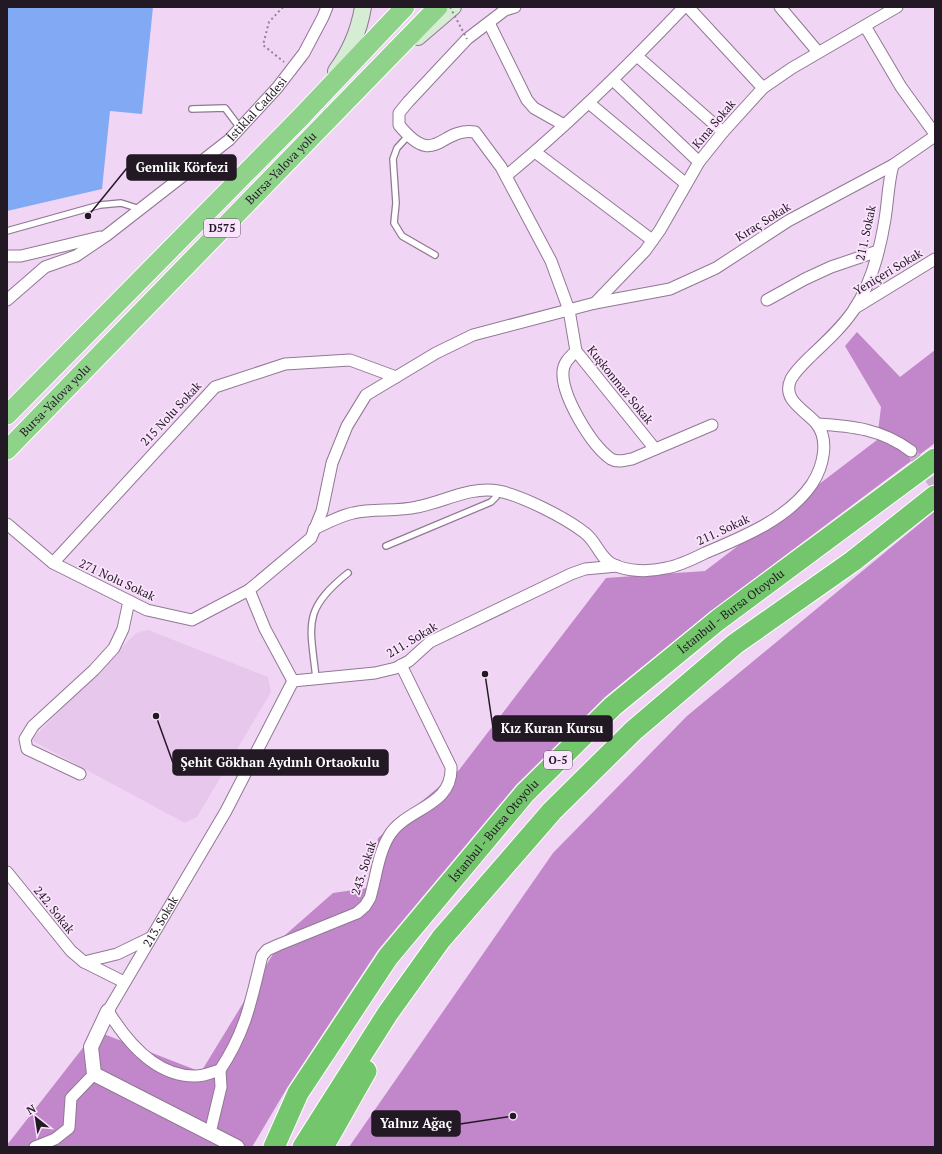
<svg xmlns="http://www.w3.org/2000/svg" width="942" height="1154" viewBox="0 0 942 1154" font-family="'PT Serif',serif">
<style>
.built{fill:#e8c7ec}
.forest{fill:#c286ca}
.water{fill:#82aaf4}
.lines{fill:none;stroke-linecap:round;stroke-linejoin:round}
.minor-tunnel{stroke:#c8afcb;stroke-width:11;stroke-dasharray:11 5.5;stroke-linecap:butt}
.service-casing{stroke:#917894;stroke-width:8}
.minor-casing{stroke:#917894;stroke-width:13}
.tertiary-casing{stroke:#917894;stroke-width:16}
.secondary-casing{stroke:#917894;stroke-width:18}
.trunk-casing{stroke:#fff;stroke-width:21}
.motorway-casing{stroke:#fff;stroke-width:23}
.path{stroke:#948097;stroke-width:2;stroke-dasharray:2 3;stroke-linecap:butt}
.service{stroke:#fff;stroke-width:5.5}
.minor{stroke:#fff;stroke-width:11}
.tertiary{stroke:#fff;stroke-width:14}
.secondary{stroke:#d5eed3;stroke-width:16}
.trunk{stroke:#8fd28a;stroke-width:19}
.motorway{stroke:#73c66c;stroke-width:21}
.path-bridge{stroke:#948097;stroke-width:2;stroke-dasharray:2 3;stroke-linecap:butt}
.labels{text-anchor:middle;stroke-width:3.5;stroke-linejoin:round;paint-order:stroke}
.shield{fill:#fbe4fd;stroke:#645666;stroke-width:1}
.shield-label{font-size:11px;font-weight:bold;fill:#231925}
.street-label{font-size:12px;fill:#231925;stroke:#fbe4fd}
.leader{fill:none;stroke:#231925;stroke-width:1.5}
.callout-dot{fill:#231925;stroke:#fbe4fd;stroke-width:1.5}
.callout{fill:#231925;stroke:#231925;stroke-width:1.5}
.callout-label{font-size:13px;text-anchor:middle;font-weight:bold;fill:#fff}
</style>
<rect width="100%" height="100%" fill="#f1d5f4"/>
<path class="built" d="M148,630L268,677L271,692L197,817L185,823L31,740L136,633Z"/>
<path class="forest" d="M857,332L900,377L935,350V443L711,611L605,697L516,785L378,950L287,1088L252,1147H7V1145L96,1031L201,1072L284,936L333,893L367,888L378,838L459,770L606,578L705,571L877,440L881,407L845,346Z
M935,511V1147H349L553,853L687,716Z"/>
<path class="water" d="M7,7H153L142,114L110,111L102,189L7,211Z"/>
<g class="lines">
<path class="minor-tunnel" d="M911,451L935,485"/>
<g class="service-casing">
<path id="service" d="M192,109L225,108L240,128
M408,136L397,148L393,159L396,203L394,223L402,236L435,255
M7,231L100,205L121,203L140,209
M386,546L491,502L496,497L497,491
M316,678C310,624 302,610 348,573"/>
</g>
<g class="minor-casing">
<g id="minor">
<path d="M515,7L505,10L467,39L408,102L399,113V125C436,170 439,127 475,132L501,167L551,261L569,310L576,351L655,449"/>
<path d="M688,7L763,88"/>
<path d="M780,7L818,52"/>
<path d="M489,23L527,100L534,108L564,125"/>
<path d="M865,26L901,87L935,134"/>
<path d="M637,56L723,132"/>
<path d="M613,80L699,162"/>
<path d="M589,103L686,184"/>
<path d="M535,152L652,240"/>
<path d="M506,176C569,124 628,66 684,7"/>
<path d="M7,256H21L100,237"/>
<path id="s1" d="M7,300L45,267L76,256L107,235L229,140L277,88L304,53L323,17L327,7"/>
<path d="M767,300L805,279L831,267L878,251"/>
<path d="M595,303L645,251L660,230L699,162L723,132L763,88L792,68L897,7"/>
<path d="M855,308L935,259"/>
<path d="M576,351C570,357 564,362 563,371C561,395 591,445 611,459C618,463 625,460 632,459L712,425"/>
<path d="M817,424C852,426 882,429 911,451"/>
<path d="M7,524L53,563L147,610L192,620L249,590"/>
<path d="M314,529C327,523 339,516 353,513C373,508 396,512 417,507C444,502 470,486 498,491C521,495 566,518 585,533C596,541 600,558 612,564C628,572 649,572 666,568C679,566 693,559 705,553C743,537 788,519 812,484C823,467 830,440 816,423C805,410 781,400 791,379C796,370 805,362 812,355C827,341 842,327 853,311C871,285 880,250 885,219C888,201 888,183 893,165"/>
<path d="M53,563L215,387L285,364L350,360L396,377"/>
<path d="M293,681L265,629L249,590L311,538L322,511L332,463L347,426L366,395L436,353L473,335L595,303L670,289L716,268L788,221L893,165L935,136"/>
<path d="M293,681L375,673L396,668L409,661L430,642L571,574L585,569L617,566"/>
<path d="M80,774L27,749L25,739L33,726L94,670L114,648L123,629L129,601"/>
<path d="M7,872L71,951L84,962L124,982"/>
<path d="M84,962L117,954L150,938"/>
<path d="M220,1070C246,1031 251,1001 262,956L267,950L278,945L357,913L365,906L370,898C376,878 378,854 389,836C405,808 453,807 451,767L401,665"/>
<path id="s2" d="M220,1070C212,1072 204,1076 196,1076C157,1077 127,1042 108,1011L226,811L293,681"/>
<path d="M210,1133L221,1087L220,1070"/>
<path d="M35,1147L55,1139L69,1128L71,1098L94,1074"/>
</g>
</g>
<g class="tertiary-casing">
<path id="tertiary" d="M108,1011L91,1047L94,1074L237,1147"/>
</g>
<g class="secondary-casing">
<path id="secondary" d="M418,37L453,7
M336,71C350,52 359,31 363,7"/>
</g>
<g class="trunk-casing">
<g id="trunk">
<path d="M7,415L299,119L405,7"/>
<path id="s3" d="M7,450L438,7"/>
</g>
</g>
<g class="motorway-casing">
<g id="motorway">
<path id="s4" d="M274,1147L298,1093L388,957L525,793L613,706L718,620L935,459"/>
<path d="M303,1147L388,1013L441,939L552,811L633,731L735,644L853,561L935,496"/>
<path d="M323,1147L366,1071"/>
</g>
</g>
<path class="path" d="M283,7L269,22L263,45L284,62"/>
<use href="#service" class="service"/>
<use href="#minor" class="minor"/>
<use href="#tertiary" class="tertiary"/>
<use href="#secondary" class="secondary"/>
<use href="#trunk" class="trunk"/>
<use href="#motorway" class="motorway"/>
<path class="path-bridge" d="M450,7L467,39"/>
</g>
<g class="labels">
<g class="shield">
<rect x="204" y="219" width="36" height="18" rx="3"/>
<rect x="544" y="751" width="28" height="18" rx="3"/>
</g>
<g class="shield-label">
<text x="222" y="232">D575</text>
<text x="558" y="764">O-5</text>
</g>
<g class="street-label">
<text dy="4" stroke="none"><textPath href="#s1" startOffset="317">İstiklal Caddesi</textPath></text>
<text transform="translate(714 124) rotate(-50)" y="4">Kına Sokak</text>
<text dy="4" stroke="none"><textPath href="#s3" startOffset="393">Bursa-Yalova yolu</textPath></text>
<text transform="translate(763 222) rotate(-32)" y="4">Kıraç Sokak</text>
<text transform="translate(866 233) rotate(-78)" y="4">211. Sokak</text>
<text transform="translate(888 272) rotate(-31)" y="4">Yeniçeri Sokak</text>
<text transform="translate(620 385) rotate(51)" y="4">Kuşkonmaz Sokak</text>
<text dy="4" stroke="none"><textPath href="#s3" startOffset="69">Bursa-Yalova yolu</textPath></text>
<text transform="translate(171 414) rotate(-47)" y="4">215 Nolu Sokak</text>
<text transform="translate(723 530) rotate(-25)" y="4">211. Sokak</text>
<text transform="translate(117 580) rotate(25)" y="4">271 Nolu Sokak</text>
<text dy="4" stroke="none"><textPath href="#s4" startOffset="711">İstanbul - Bursa Otoyolu</textPath></text>
<text transform="translate(412 640) rotate(-31)" y="4">211. Sokak</text>
<text dy="4" stroke="none"><textPath href="#s4" startOffset="387">İstanbul - Bursa Otoyolu</textPath></text>
<text transform="translate(364 868) rotate(-72)" y="4">243. Sokak</text>
<text transform="translate(54 910) rotate(51)" y="4">242. Sokak</text>
<text dy="4" stroke="none"><textPath href="#s2" startOffset="243">213. Sokak</textPath></text>
</g>
</g>
<path class="leader" d="M88 216L127 168M485 674L493 728M156 716L173 763M513 1116L460 1124"/>
<g class="callout-dot">
<circle cx="88" cy="216" r="4"/>
<circle cx="485" cy="674" r="4"/>
<circle cx="156" cy="716" r="4"/>
<circle cx="513" cy="1116" r="4"/>
</g>
<g class="callout">
<rect x="127" y="155" width="109" height="25" rx="4"/>
<rect x="493" y="716" width="119" height="25" rx="4"/>
<rect x="173" y="750" width="215" height="25" rx="4"/>
<rect x="372" y="1111" width="88" height="25" rx="4"/>
</g>
<g class="callout-label">
<text x="182" y="172">Gemlik Körfezi</text>
<text x="552" y="733">Kız Kuran Kursu</text>
<text x="280" y="767">Şehit Gökhan Aydınlı Ortaokulu</text>
<text x="416" y="1128">Yalnız Ağaç</text>
</g>
<rect width="942" height="1154" fill="none" stroke="#231925" stroke-width="16"/>
<g transform="translate(36 1118) rotate(330)" stroke="#fbe4fd" stroke-width="3" paint-order="stroke">
<path d="M0-3L7 15L0 10L-7 15Z" fill="#231925"/>
<text y="-6" font-size="11" font-weight="bold" text-anchor="middle" fill="#231925">N</text>
</g>
</svg>
